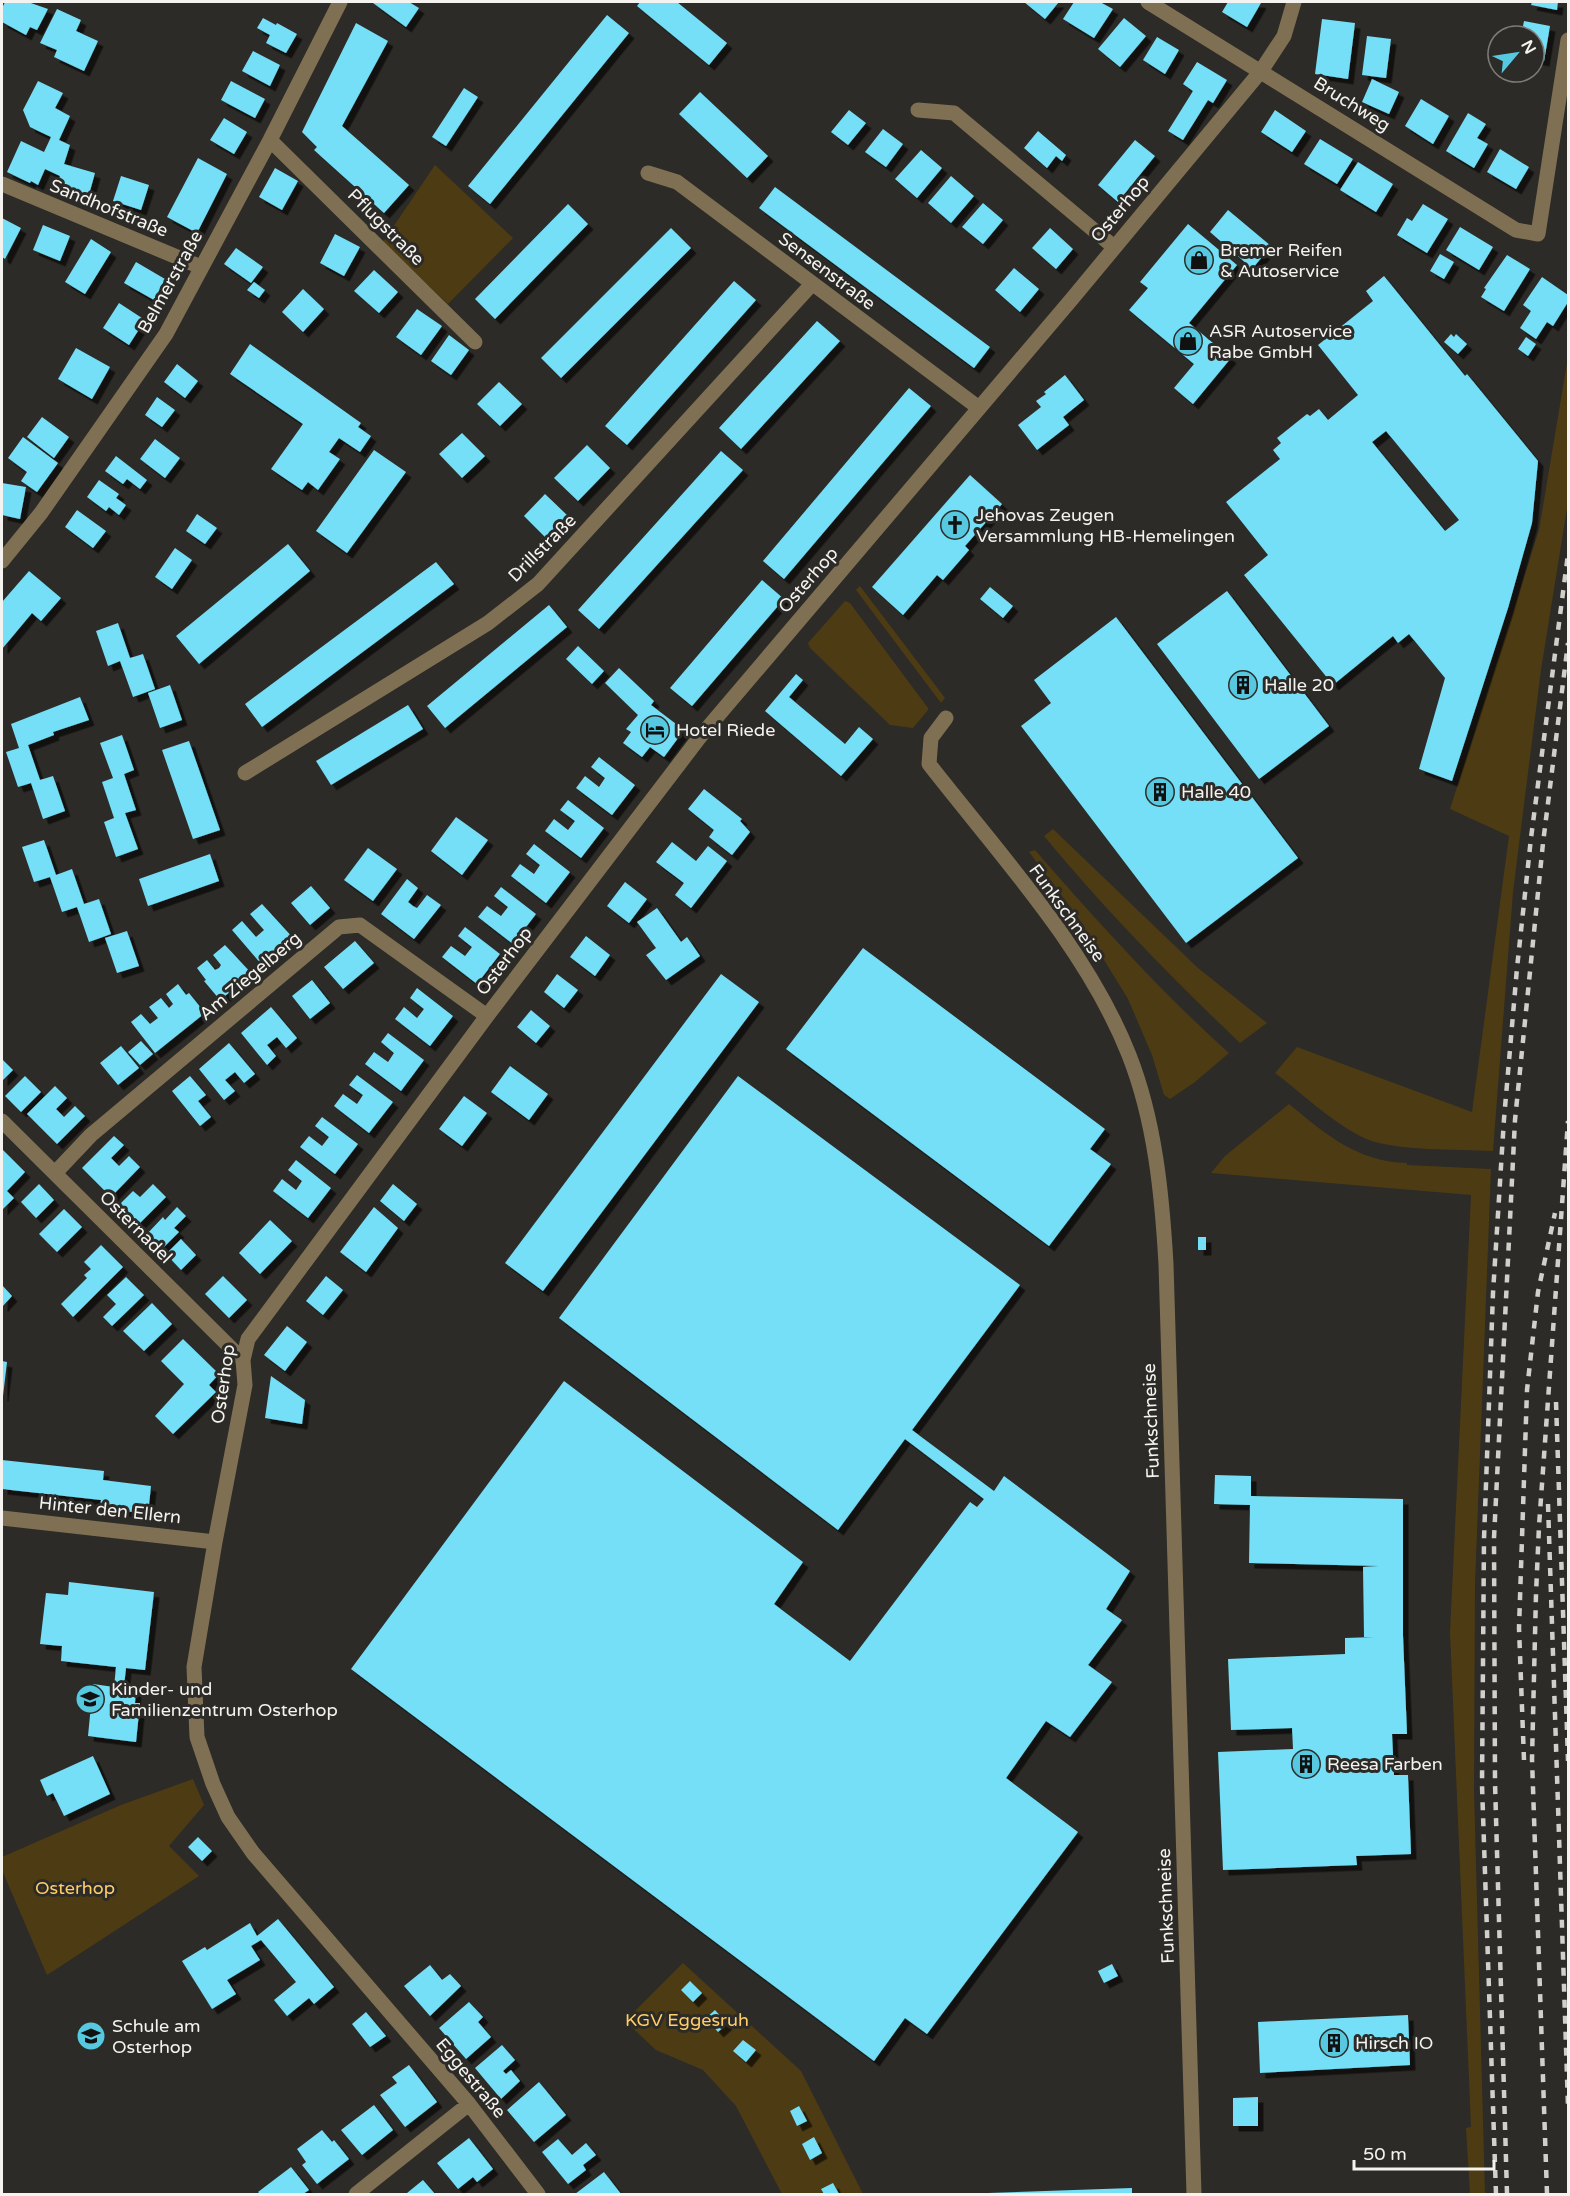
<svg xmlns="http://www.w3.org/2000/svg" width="1570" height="2196" viewBox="0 0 1570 2196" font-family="'Varela Round',sans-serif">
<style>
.green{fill:#4d3b14}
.building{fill:#74dff7;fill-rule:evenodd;filter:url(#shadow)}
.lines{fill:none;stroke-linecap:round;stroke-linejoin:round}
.street{stroke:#7f7053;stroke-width:15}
.rail{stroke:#d0cfcc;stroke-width:4.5;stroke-dasharray:8 8;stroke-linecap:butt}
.labels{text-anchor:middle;stroke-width:6;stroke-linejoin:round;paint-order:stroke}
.street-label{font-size:18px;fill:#f4f3f0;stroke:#2c2b27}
.poi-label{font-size:18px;fill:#f4f3f0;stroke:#2c2b27;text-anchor:start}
.park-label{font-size:18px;fill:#ffce66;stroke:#2c2b27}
</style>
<defs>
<filter id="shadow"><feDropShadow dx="5.5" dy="5.5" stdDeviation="0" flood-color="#0009"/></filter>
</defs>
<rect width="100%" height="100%" fill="#2c2b27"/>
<path class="green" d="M435,165L513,238L448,304L383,242Z
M1568,357V502L1541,670L1513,892L1493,1151C1458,1149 1389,1152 1360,1136C1329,1120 1303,1094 1275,1073L1297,1047L1472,1112L1509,836L1450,809L1539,530Z
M860,586L945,698L941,703L856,590Z
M845,601L850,603L928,708V710L913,728L890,725L810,648L808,643Z
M1053,829L1198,968L1267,1023L1240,1043C1171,977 1105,910 1044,836Z
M1035,850C1097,921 1159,990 1229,1053L1195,1082L1170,1099L1164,1095L1152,1055L1128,999L1077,916L1029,852Z
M1289,1104C1325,1134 1358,1162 1407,1163V1165L1491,1169L1475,1584L1474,1791L1485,2194H1470L1466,2128L1471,2127L1450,1632L1471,1195L1211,1173L1225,1156Z
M193,1779L204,1805L169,1846L199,1876L47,1975L2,1870V1857L121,1805Z
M683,1963L801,2071L863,2194H782L736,2106L703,2070L656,2050L625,2021Z"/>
<path class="building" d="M5,2H28L48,9L37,30L30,27L26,35L2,22V8Z
M374,2H409L419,8L406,27L373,3Z
M640,2H677L727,43L709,65L637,6Z
M1024,2H1059L1045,19Z
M1074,2H1100L1113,9L1094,38L1063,19Z
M1228,2H1259L1261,3L1247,27L1222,12Z
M1532,2H1558L1557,10L1531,5Z
M57,9L81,20L76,31L98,41L84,71L54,57L57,50L40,43Z
M607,15L629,33L490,204L468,186Z
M263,18L276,25L277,23L297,34L286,53L266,43L270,35L257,28Z
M1124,18L1146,36L1120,67L1098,49Z
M1322,19L1355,23L1348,79L1315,74Z
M1524,21L1550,26L1544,61L1534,59V36H1521Z
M356,23L388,41L342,126L409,185L384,213L314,150L317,147L302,132Z
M1367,36L1391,39L1386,78L1362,75Z
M1157,37L1179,50L1165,74L1143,60Z
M253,51L280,65L270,86L242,71Z
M1197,62L1227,80L1213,103L1208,100L1183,140L1168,131L1193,91L1183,84Z
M1372,79L1399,92L1389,114L1362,102Z
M38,81L63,93L55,108L70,116L59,140L70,145L64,164L95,173L88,198L57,188L60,176L45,169L38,185L31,181L30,183L7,172L21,141L44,152L51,137L30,127L23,110Z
M231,81L265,99L255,118L221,100Z
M464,88L478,97L446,146L432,137Z
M700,92L768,156L747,178L679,114Z
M1421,99L1449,116L1433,144L1405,126Z
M849,110L866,123L848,145L831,132Z
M1275,110L1306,131L1292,152L1261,132Z
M1468,113L1486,124L1477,138L1488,144L1474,168L1446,151Z
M224,118L247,132L234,154L210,140Z
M883,129L903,144L886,167L865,152Z
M1038,131L1066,155L1062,161L1056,156L1047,168L1024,148Z
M1320,139L1353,159L1337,184L1304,164Z
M1135,140L1155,156L1118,202L1098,185Z
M1500,149L1529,167L1516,189L1487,172Z
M921,150L942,168L917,198L895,179Z
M198,158L227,174L197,233L167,217Z
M1358,162L1393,184L1376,212L1340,190Z
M275,168L298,181L282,210L259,197Z
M121,176L149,185L141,210L113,201Z
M951,176L974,196L951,223L928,203Z
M775,187L990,347L974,368L759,208Z
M983,203L1003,220L983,244L962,227Z
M568,204L588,224L495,319L475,299Z
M1423,204L1448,219L1427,253L1397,235L1407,218L1412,221Z
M1228,210L1271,246L1248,274L1243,269L1247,264L1210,232Z
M2,218L21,228L5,259L2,257Z
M1188,224L1237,265L1189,323L1231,358L1193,404L1174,388L1194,364L1129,310L1148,288L1140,282Z
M43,225L70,236L60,261L33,250Z
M1460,227L1493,247L1479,270L1446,250Z
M671,228L691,248L561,378L541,358Z
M1050,228L1073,249L1056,269L1032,248Z
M335,234L360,247L344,276L320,263Z
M91,239L111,252L85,294L65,282Z
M236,248L263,267L251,283L224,264Z
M1440,254L1454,262L1444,279L1430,271Z
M1507,255L1530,269L1504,311L1481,297L1486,289L1484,288Z
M136,262L165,279L154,300L124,283Z
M1014,268L1039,289L1020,312L995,290Z
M374,270L398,292L379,313L354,291Z
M1384,276L1465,376L1467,374L1538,461L1532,523L1508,608L1452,781L1419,769L1445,678L1409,634L1398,643L1393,636L1333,685L1244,575L1268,555L1226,502L1280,459L1273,450L1281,443L1277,438L1307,414L1310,416L1319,409L1328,420L1358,395L1318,345L1373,301L1366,291ZM1386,431L1459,520L1445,531L1372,442Z
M1542,277L1568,295V302L1553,326L1547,322L1536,339L1520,328L1531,311L1523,305Z
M734,281L756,300L627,445L605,426Z
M254,282L265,290L259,298L247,290Z
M303,289L324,309L303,332L282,312Z
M119,303L145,320L129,345L103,328Z
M417,309L442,326L421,355L396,337Z
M817,321L840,341L741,449L719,428Z
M1451,334L1454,337L1456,334L1467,344L1458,354L1444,342Z
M449,335L469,350L451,375L431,361Z
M1526,337L1536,344L1528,356L1518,349Z
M250,344L361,423L358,427L371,436L360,452L339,438L329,452L340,459L318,490L308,482L302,490L271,469L303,424L230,374Z
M76,348L110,367L92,399L58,379Z
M177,364L198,381L185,398L164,382Z
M1065,375L1084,400L1063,417L1069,425L1037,450L1018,425L1041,407L1036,401L1046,394L1044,392Z
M499,382L522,404L500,426L477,404Z
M909,388L931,406L784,579L763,561Z
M157,397L175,410L162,427L145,415Z
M42,417L69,437L54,458L27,437Z
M462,433L485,456L462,478L439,454Z
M23,437L58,463L37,492L21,481L27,472L8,458Z
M155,439L180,458L165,478L140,459Z
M587,445L610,468L578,501L554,478Z
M374,450L406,472L347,553L316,531Z
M721,451L743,470L599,629L578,610Z
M116,456L147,480L140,489L127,479L123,484L105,471Z
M970,475L1002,504L965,546L969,550L943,580L937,575L903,615L872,587Z
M99,480L119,494L116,498L126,505L119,515L109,507L106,511L87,497Z
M2,483L26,487L20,519L2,515Z
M545,494L569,517L548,540L524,516Z
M77,510L106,531L93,548L65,527Z
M197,514L217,528L205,544L186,531Z
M288,544L310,571L199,664L176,636Z
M175,548L192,560L172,589L155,577Z
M436,562L454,584L262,727L245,704Z
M29,571L61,598L41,621L32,613L2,649V602Z
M762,580L784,599L692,706L670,688Z
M990,587L1013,606L1003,618L980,599Z
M1227,591L1329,726L1259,779L1157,644Z
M549,605L567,627L445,728L427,706Z
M1116,617L1298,858L1186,943L1021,726L1051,703L1034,680Z
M118,623L130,658L143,654L155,689L133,697L120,661L108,666L96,631Z
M578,646L604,671L592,684L566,659Z
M619,668L654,701L651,705L684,730L664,757L650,747L642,757L623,743L631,732L626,729L638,715L605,683Z
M796,674L803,680L789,697L845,744L859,727L873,739L841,776L765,711Z
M170,685L182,720L160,728L148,693Z
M80,697L89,720L53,732L54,735L28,745L40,780L53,776L65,811L43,819L31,783L18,787L6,752L19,748L11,724Z
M408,705L423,729L331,785L316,761Z
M122,735L134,770L124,774L136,810L125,813L138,849L116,857L104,822L114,818L102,782L113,778L100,743Z
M189,741L220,830L193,839L162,750Z
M599,757L635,785L612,815L576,788L585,776L599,787L605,778L591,767Z
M704,789L742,819L740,821L750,832L732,855L709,837L714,830L688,809Z
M568,800L604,828L581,858L545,831L554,819L568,830L575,821L560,810Z
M456,817L488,840L462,875L431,851Z
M44,840L56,875L72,869L84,904L99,899L111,934L89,942L77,907L62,912L50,877L34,882L22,847Z
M672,842L696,861L708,846L727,861L691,908L675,895L684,883L656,862Z
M534,844L570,872L546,903L511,876L520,864L534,874L540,865L526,854Z
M368,848L397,869L373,901L344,880Z
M210,854L219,881L148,906L139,879Z
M407,879L418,888L408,902L413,906L417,908L427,895L441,905L414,939L381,914Z
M625,882L647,899L629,923L607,906Z
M311,886L330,908L310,925L291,903Z
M501,887L536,914L513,944L478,917L487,906L501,916L508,907L494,896Z
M262,904L294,939L262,965L232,930L242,921L256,937L264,930L250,914Z
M657,908L681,942L687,937L700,956L666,980L646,955L656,948L637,922Z
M465,927L500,954L477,984L442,957L451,946L465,956L472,947L458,936Z
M127,931L139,966L117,973L105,938Z
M586,936L610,955L595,976L570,957Z
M355,941L374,963L343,989L324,967Z
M225,945L252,974L220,1000L204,981L206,980L197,968L207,960L215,970L219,968L221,965L213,955Z
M863,948L1105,1129L1090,1149L1111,1164L1049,1246L786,1049Z
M557,974L578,990L564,1008L544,992Z
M721,974L759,1002L543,1291L505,1263Z
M312,980L330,1003L310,1019L292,996Z
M178,984L186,995L189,993L205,1013L155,1053L131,1022L141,1014L150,1024L158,1018L149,1007L161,998L169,1008L173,1004L166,994Z
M417,988L453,1016L430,1046L395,1019L404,1007L417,1018L424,1009L410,998Z
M271,1007L297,1038L286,1048L277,1037L267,1045L276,1056L267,1065L241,1033Z
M531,1010L550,1026L536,1043L517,1027Z
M388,1033L424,1060L401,1091L365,1064L374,1052L388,1062L394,1053L381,1042Z
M141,1041L153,1054L140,1065L128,1052Z
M229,1043L255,1074L244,1083L235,1072L225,1080L235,1091L224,1100L199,1069Z
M121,1046L139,1068L118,1085L100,1063Z
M2,1059L13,1070L2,1081Z
M510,1066L548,1094L529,1120L491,1092Z
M357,1075L393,1102L369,1133L334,1106L343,1094L357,1104L363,1095L349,1085Z
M25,1076L41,1092L21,1112L5,1096Z
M190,1076L206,1095L198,1101L211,1117L200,1126L172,1091Z
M738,1076L1020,1285L912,1430L994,1491L1004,1476L1130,1571L1106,1609L1122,1620L1088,1665L1112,1682L1070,1737L1046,1721L1006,1778L1078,1832L927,2034L905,2018L874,2061L351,1669L564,1381L803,1562L774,1604L850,1661L970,1502L977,1507L984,1499L905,1439L838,1530L559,1318Z
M55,1086L67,1098L56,1109L64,1117L75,1106L85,1116L57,1144L27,1114Z
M464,1096L487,1113L462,1146L439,1129Z
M322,1117L358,1144L335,1174L300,1147L309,1136L322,1146L329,1137L315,1126Z
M114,1136L124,1145L111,1158L119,1166L129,1156L140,1167L111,1197L82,1168Z
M3,1150L25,1172L7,1191L14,1198L2,1210Z
M296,1160L331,1188L308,1218L273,1191L282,1179L296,1190L302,1181L288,1170Z
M39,1184L54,1200L36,1218L21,1202Z
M153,1184L166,1197L137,1226L117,1207L133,1191L140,1197Z
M393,1184L417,1204L404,1221L380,1201Z
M177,1207L186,1216L174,1228L179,1232L161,1250L146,1235L163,1217L165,1220Z
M374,1207L398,1228L366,1272L340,1252Z
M64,1209L82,1227L57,1252L39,1234Z
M270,1220L292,1241L260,1274L239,1253Z
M1198,1237H1206V1250H1198Z
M181,1239L196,1255L181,1270L166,1254Z
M101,1245L123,1267L73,1317L61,1304L87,1278L84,1275L91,1269L84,1262Z
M223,1276L247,1300L229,1318L205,1294Z
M326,1276L343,1290L323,1315L306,1301Z
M126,1277L144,1295L112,1326L103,1317L116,1304L107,1295Z
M2,1285L12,1296L2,1307Z
M152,1303L172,1324L144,1351L123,1331Z
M287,1326L307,1342L285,1371L264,1355Z
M183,1339L219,1374L209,1385L216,1392L173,1434L155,1416L184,1384L161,1361Z
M2,1361L7,1362L3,1396H2Z
M271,1376L305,1400L302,1424L265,1418Z
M2,1460L104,1471L103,1480L151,1486L148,1514L100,1508L101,1500L2,1489Z
M1215,1475L1251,1476V1496L1403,1499V1636L1407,1734H1392L1394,1775H1408L1411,1854L1356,1856L1357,1865L1223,1870L1218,1752L1293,1749L1292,1728L1231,1730L1228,1659L1345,1654V1638L1374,1637H1364L1363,1567L1379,1566L1249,1563L1250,1505L1214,1504Z
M69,1582L154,1592L145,1670L126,1668L124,1686L136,1688L135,1703H140L136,1742L88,1736L93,1684L114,1687L116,1667L61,1661L62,1646L40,1644L46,1593L68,1595Z
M93,1756L110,1794L64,1816L53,1793L47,1796L40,1780Z
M198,1837L212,1851L202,1861L188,1847Z
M278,1919L334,1987L314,2004L309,1998L287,2016L274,2000L296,1982L261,1940L251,1946L260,1960L227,1980L236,1994L212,2009L182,1961L205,1947L207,1950L250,1923L257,1936Z
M1112,1964L1118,1976L1104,1983L1098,1971Z
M430,1965L442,1980L450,1974L461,1986L430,2016L404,1986Z
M690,1981L702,1993L693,2002L681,1990Z
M469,2002L483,2017L478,2022L491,2037L466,2059L439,2028Z
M715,2010L727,2024L718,2032L706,2018Z
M366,2012L386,2036L370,2047L352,2024Z
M1408,2015L1410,2065L1260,2073L1258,2022Z
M743,2040L756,2050L746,2062L733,2051Z
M502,2045L515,2060L503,2071L506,2074L511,2070L520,2081L501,2099L475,2068Z
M409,2065L437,2102L405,2127L380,2095L397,2083L392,2077Z
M539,2082L566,2115L534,2142L507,2110Z
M1258,2097V2126H1233V2098Z
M374,2105L393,2130L362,2155L341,2130Z
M799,2106L807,2121L797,2126L790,2111Z
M322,2130L332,2142L334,2140L349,2159L317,2184L302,2165L306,2162L297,2149Z
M814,2137L822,2153L810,2160L802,2144Z
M469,2138L493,2169L477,2182L473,2177L458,2189L437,2163Z
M558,2139L572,2155L586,2143L596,2155L583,2165L586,2170L568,2184L542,2152Z
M291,2167L309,2190L303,2194H260L258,2192Z
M604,2172L621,2194H575Z
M423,2180L435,2194H405L407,2193Z
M833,2183L839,2194H824L821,2189Z
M1132,2188V2194H988V2193Z"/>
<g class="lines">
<path class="street" d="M1148,2L1516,230L1538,234L1568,40
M918,110L954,113L1114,247
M270,140L475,342
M648,173L677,182L979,408
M2,184L201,267
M2,561L41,513L166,334L270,140L340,2
M946,718L931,738L929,764C999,854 1087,948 1129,1055C1155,1121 1162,1194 1166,1264L1194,2194
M245,773L488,623L538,584L812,284
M2,1121L243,1360
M55,1173L91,1135L339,927L360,925L487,1016
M2,1518L215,1542
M356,2194L469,2104
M538,2194L469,2104L253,1853L228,1817L213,1784L197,1737L194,1667L215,1542L245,1385L243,1360L248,1339L487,1016L699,738L1071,300L1261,71L1284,36L1294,2"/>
<path class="rail" d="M1556,1402L1568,1761
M1548,1504L1568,2107
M1524,1760L1519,1628L1527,1390L1538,1292L1555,1213
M1496,2194L1482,1785L1484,1539L1493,1293L1504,1119L1517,968L1531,838L1568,554
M1507,2194L1495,1783L1494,1538L1515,1120L1543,843L1568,643
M1547,2194L1532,1759L1536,1594L1539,1526L1568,1121"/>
</g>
<defs>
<g id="shop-disc" transform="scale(1.5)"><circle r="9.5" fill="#56c9e1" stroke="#2c2b27"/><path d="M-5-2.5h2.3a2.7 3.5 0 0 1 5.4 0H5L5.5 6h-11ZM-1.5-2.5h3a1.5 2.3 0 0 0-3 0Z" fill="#111"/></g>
<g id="church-disc" transform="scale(1.5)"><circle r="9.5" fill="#56c9e1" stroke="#2c2b27"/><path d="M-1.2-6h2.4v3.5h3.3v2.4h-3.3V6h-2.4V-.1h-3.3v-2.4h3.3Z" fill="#111"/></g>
<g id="building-disc" transform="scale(1.5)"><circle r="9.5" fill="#56c9e1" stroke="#2c2b27"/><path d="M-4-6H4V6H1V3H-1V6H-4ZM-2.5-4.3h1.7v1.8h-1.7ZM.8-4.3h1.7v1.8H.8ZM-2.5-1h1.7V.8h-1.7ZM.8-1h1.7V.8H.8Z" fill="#111"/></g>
<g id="hotel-disc" transform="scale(1.5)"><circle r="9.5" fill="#56c9e1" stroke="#2c2b27"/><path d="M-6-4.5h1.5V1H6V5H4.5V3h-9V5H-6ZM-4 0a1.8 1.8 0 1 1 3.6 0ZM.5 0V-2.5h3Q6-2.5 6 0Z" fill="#111"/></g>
<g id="school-disc" transform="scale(1.5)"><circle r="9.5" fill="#56c9e1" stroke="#2c2b27"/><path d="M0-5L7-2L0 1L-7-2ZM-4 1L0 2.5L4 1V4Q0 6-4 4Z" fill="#111"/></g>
</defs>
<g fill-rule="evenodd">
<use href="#shop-disc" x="1199" y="260"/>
<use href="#shop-disc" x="1188" y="341"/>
<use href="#church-disc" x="955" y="525"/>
<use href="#building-disc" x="1243" y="685"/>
<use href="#hotel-disc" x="655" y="730"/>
<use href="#building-disc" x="1160" y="792"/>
<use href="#school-disc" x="90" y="1699"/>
<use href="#building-disc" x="1306" y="1764"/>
<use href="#school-disc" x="91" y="2036"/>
<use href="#building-disc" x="1334" y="2043"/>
</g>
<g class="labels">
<g class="street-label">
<text transform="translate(1352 104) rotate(32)" y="6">Bruchweg</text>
<text transform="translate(109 208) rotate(22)" y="6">Sandhofstraße</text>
<text transform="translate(1120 209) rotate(-50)" y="6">Osterhop</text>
<text transform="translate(386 227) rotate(45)" y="6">Pflugstraße</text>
<text transform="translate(827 271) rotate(37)" y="6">Sensenstraße</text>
<text transform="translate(170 282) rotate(-61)" y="6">Belmerstraße</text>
<text transform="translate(542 548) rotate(-45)" y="6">Drillstraße</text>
<text transform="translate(808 580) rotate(-49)" y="6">Osterhop</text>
<text transform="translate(1067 913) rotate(54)" y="6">Funkschneise</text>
<text transform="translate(504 961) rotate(-53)" y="6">Osterhop</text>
<text transform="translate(250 976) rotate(-40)" y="6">Am Ziegelberg</text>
<text transform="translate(136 1227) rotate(45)" y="6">Osternadel</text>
<text transform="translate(223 1384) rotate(-82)" y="6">Osterhop</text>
<text transform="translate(1151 1421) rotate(-92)" y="6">Funkschneise</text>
<text transform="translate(110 1510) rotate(6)" y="6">Hinter den Ellern</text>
<text transform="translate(1166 1906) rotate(-92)" y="6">Funkschneise</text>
<text transform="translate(471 2078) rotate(50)" y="6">Eggestraße</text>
</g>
<g class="poi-label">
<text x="1220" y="256">Bremer Reifen<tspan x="1220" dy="21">&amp; Autoservice</tspan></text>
<text x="1209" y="337">ASR Autoservice<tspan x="1209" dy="21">Rabe GmbH</tspan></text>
<text x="976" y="521">Jehovas Zeugen<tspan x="976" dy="21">Versammlung HB-Hemelingen</tspan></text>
<text x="1264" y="691">Halle 20</text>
<text x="676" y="736">Hotel Riede</text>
<text x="1181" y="798">Halle 40</text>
<text x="111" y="1695">Kinder- und<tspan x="111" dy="21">Familienzentrum Osterhop</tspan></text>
<text x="1327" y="1770">Reesa Farben</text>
<text x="112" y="2032">Schule am<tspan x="112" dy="21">Osterhop</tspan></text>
<text x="1355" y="2049">Hirsch IO</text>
</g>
<g class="park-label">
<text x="75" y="1894">Osterhop</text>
<text x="687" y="2026">KGV Eggesruh</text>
</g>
</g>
<rect width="1570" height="2196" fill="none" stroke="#f4f3f0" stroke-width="6"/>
<g transform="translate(1516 54) rotate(61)"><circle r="28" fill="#2c2b27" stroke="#7c7b77" stroke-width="1.5"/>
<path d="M0-4.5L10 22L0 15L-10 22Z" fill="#56c9e1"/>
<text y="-9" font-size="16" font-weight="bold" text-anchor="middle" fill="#f4f3f0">N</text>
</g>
<path d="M1354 2160v9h140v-9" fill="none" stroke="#f4f3f0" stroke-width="3"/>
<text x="1363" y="2160" font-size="18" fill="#f4f3f0" stroke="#2c2b27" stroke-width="4.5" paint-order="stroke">50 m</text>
</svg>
